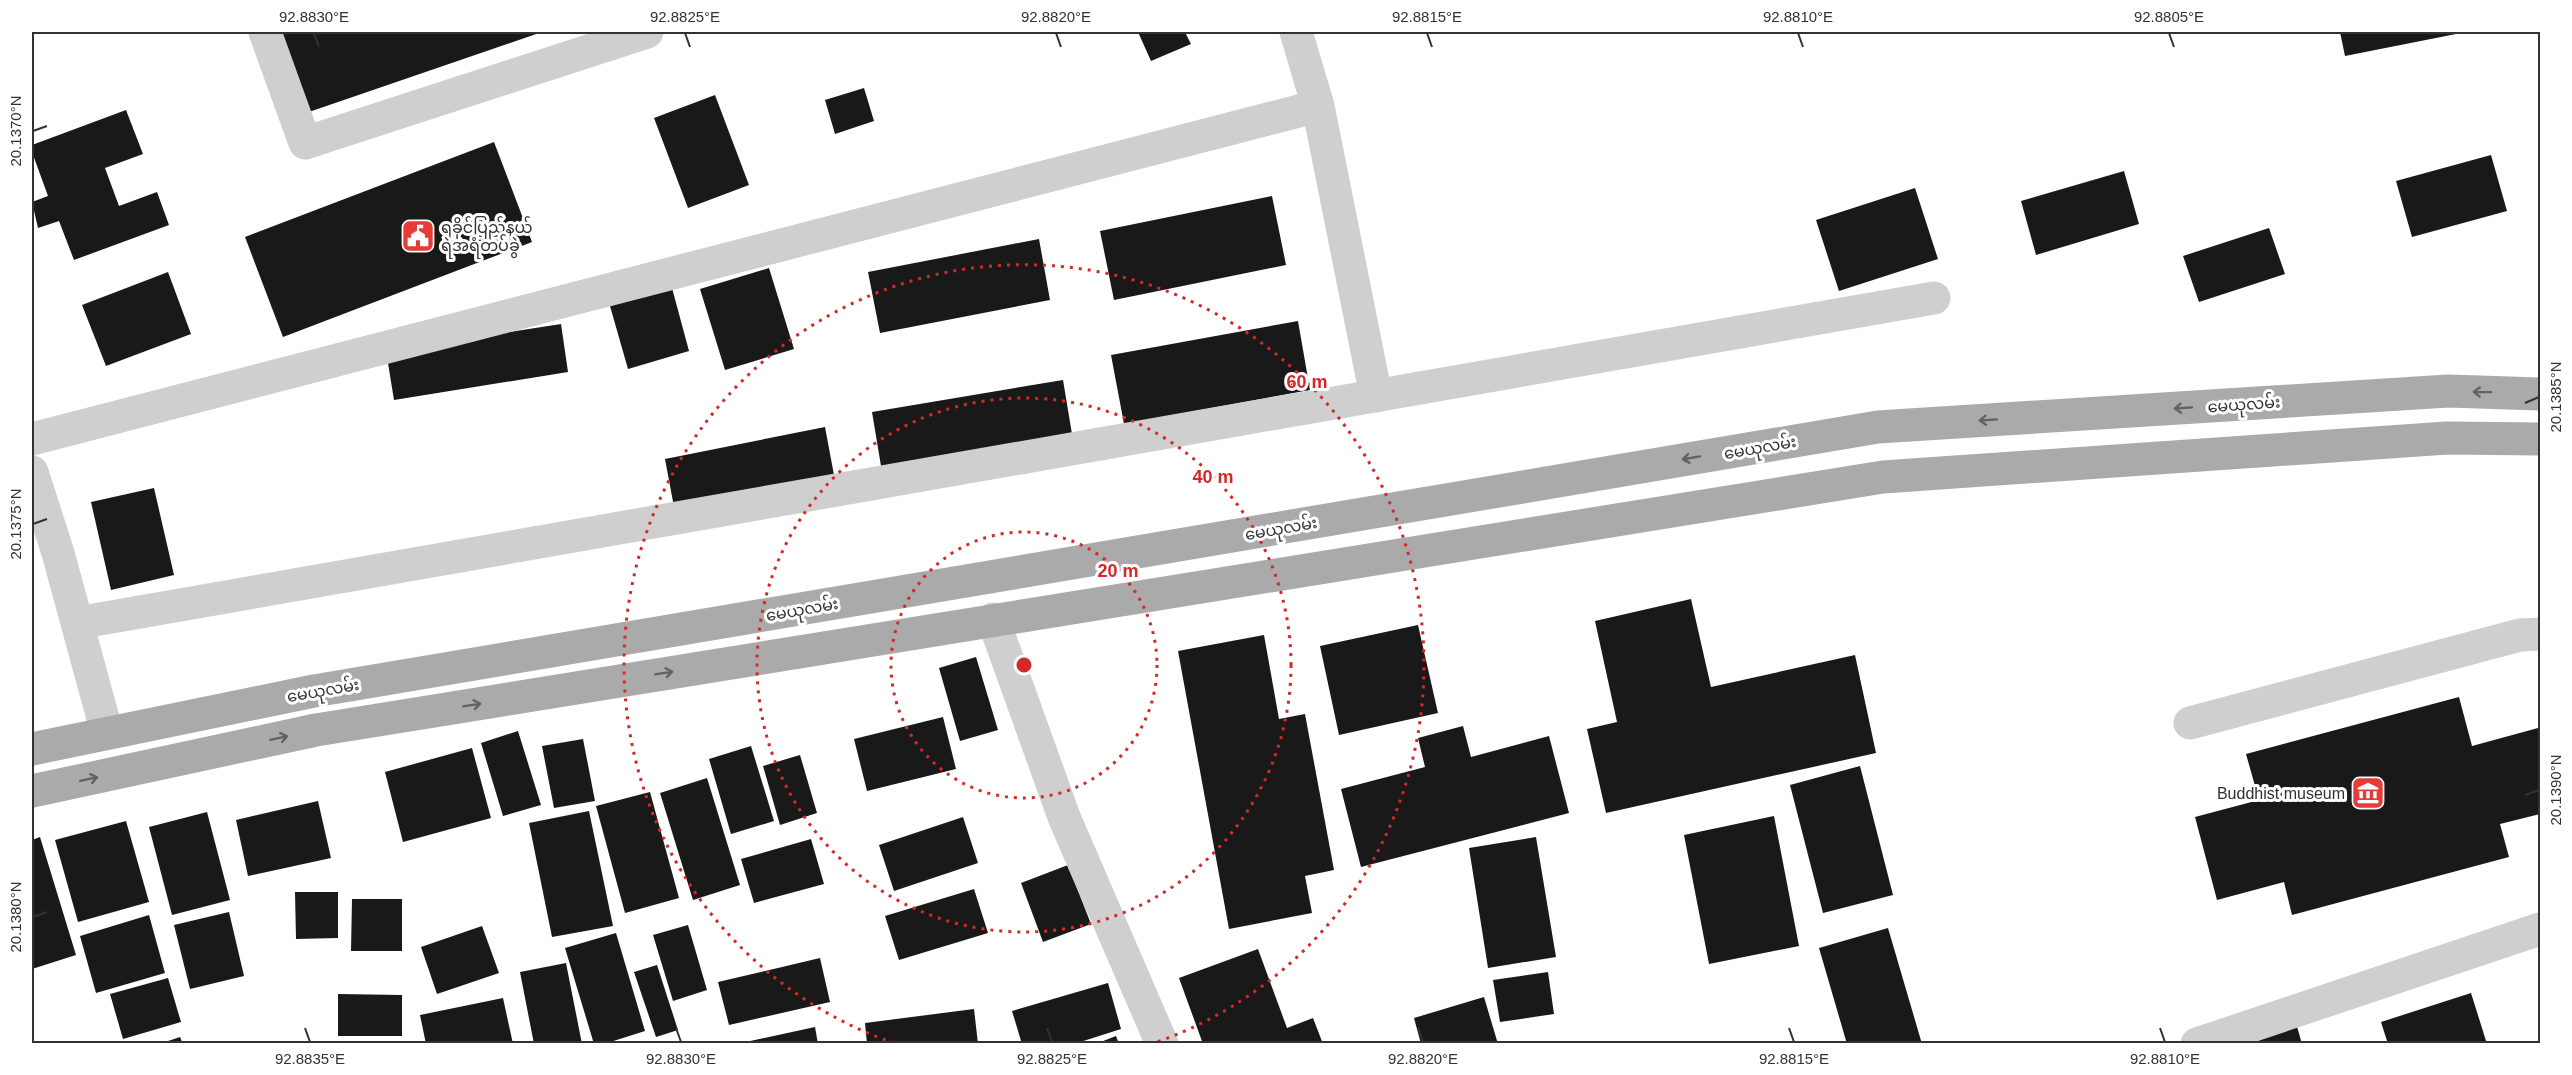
<svg xmlns="http://www.w3.org/2000/svg" width="2572" height="1075" viewBox="0 0 2572 1075" font-family="Arial,'Noto Sans Myanmar',sans-serif">
<style>
.building{fill:#191919}
.lines{fill:none;stroke-linecap:round;stroke-linejoin:round}
.street{stroke:#cfcfcf;stroke-width:33}
.primary{stroke:#aaa;stroke-width:33}
.oneway{stroke:#626262}
.ticks{fill:none;stroke:#323232;stroke-width:2}
.ring{fill:none;stroke:#d62828;stroke-width:3;stroke-dasharray:3 6}
.labels{text-anchor:middle;stroke-width:6;stroke-linejoin:round;paint-order:stroke}
.poi-label{font-size:16px;fill:#323232;stroke:#fff;text-anchor:start}
.street-label{font-size:16px;fill:#323232;stroke:#fff}
.centre{fill:#d62828;stroke:#fff;stroke-width:3}
.ring-label{font-size:18px;text-anchor:middle;font-weight:bold;fill:#d62828;stroke:#fff;stroke-width:6;stroke-linejoin:round;paint-order:stroke}
.neatline{fill:none;stroke:#323232;stroke-width:2}
.ticks-label{font-size:15px;text-anchor:middle;fill:#323232}
</style>
<rect width="100%" height="100%" fill="#fff"/>
<path class="building" d="M288,32H542L306,113L280,34Z
M1138,32H1185L1191,44L1151,61Z
M2340,32H2456V34L2345,56Z
M864,88L874,121L835,134L825,100Z
M715,95L749,185L688,208L654,118Z
M126,110L143,154L105,168L119,206L157,192L169,225L74,260L59,221L38,228L32,202L48,196L32,152V145Z
M494,142L532,242L283,337L245,237Z
M2491,155L2507,211L2412,237L2396,181Z
M2124,171L2139,224L2036,255L2021,201Z
M1915,188L1938,259L1839,291L1816,220Z
M1272,196L1286,265L1114,300L1100,231Z
M2269,228L2285,274L2199,302L2183,256Z
M1039,239L1050,300L880,333L868,272Z
M769,268L794,349L725,370L700,289Z
M168,272L191,334L106,366L82,305Z
M672,288L689,351L628,369L610,306Z
M1298,321L1310,390L1124,424L1111,355Z
M561,324L568,372L394,400L386,351Z
M1063,380L1072,434L881,466L872,412Z
M825,427L834,475L674,507L665,459Z
M154,488L174,575L111,590L91,502Z
M1691,599L1711,687L1855,655L1876,753L1606,813L1587,729L1617,722L1595,621Z
M1418,625L1438,713L1339,735L1320,646Z
M1264,635L1279,719L1305,714L1334,870L1305,876L1312,913L1229,929L1178,651Z
M976,657L998,730L960,741L939,668Z
M2459,697L2472,746L2538,728L2540,814L2500,824L2509,857L2292,915L2284,882L2217,900L2195,817L2259,800L2246,754Z
M943,717L956,769L867,791L854,739Z
M1463,726L1471,757L1549,736L1569,813L1361,867L1341,789L1425,767L1418,738Z
M518,731L541,805L503,816L481,743Z
M583,739L595,801L554,808L542,746Z
M751,746L774,821L731,834L709,759Z
M472,748L491,818L403,842L385,772Z
M800,755L817,813L780,825L763,766Z
M1860,766L1893,895L1823,913L1790,785Z
M707,778L740,885L693,900L660,793Z
M650,792L679,898L625,913L596,806Z
M318,801L331,858L248,876L236,820Z
M589,811L613,926L552,937L529,823Z
M207,812L230,900L172,915L149,827Z
M1774,816L1799,946L1709,964L1684,835Z
M963,817L978,863L894,891L879,845Z
M126,821L149,902L78,922L55,840Z
M40,837L76,955L32,969V840Z
M1536,837L1556,957L1488,968L1469,848Z
M811,839L824,884L754,903L741,859Z
M1068,865L1091,924L1043,942L1021,883Z
M974,889L988,933L899,960L885,916Z
M295,892H338V938L296,939Z
M352,899H402V951H351Z
M229,912L244,976L190,989L174,925Z
M149,915L165,973L96,993L80,936Z
M688,925L707,990L673,1001L653,935Z
M482,926L499,973L437,994L421,947Z
M1888,928L1922,1044H1847L1819,948Z
M616,933L645,1031L604,1044H594L565,948Z
M1258,949L1287,1028L1313,1018L1323,1044H1203L1179,978Z
M820,958L830,1002L729,1025L718,982Z
M566,963L582,1044H534L520,972Z
M657,965L678,1030L656,1037L634,972Z
M1548,972L1554,1014L1500,1022L1493,980Z
M168,978L181,1022L123,1039L110,994Z
M1108,983L1121,1029L1074,1044H1022L1012,1011Z
M2471,993L2487,1044H2388L2381,1022Z
M338,994L402,995V1036H338Z
M1484,997L1498,1044H1421L1414,1018Z
M503,998L513,1044H426L420,1015Z
M974,1009L978,1044H867L865,1023Z
M2296,1023L2302,1044H2234Z
M815,1027L818,1044H741V1043Z
M1116,1036L1119,1044H1098V1043Z
M180,1037L183,1044H162V1043Z"/>
<g class="lines">
<path class="street" d="M265,32L305,143L647,32
M1296,32L1318,106L1376,396
M32,439L1318,106
M32,472L58,553L107,733
M993,619L1064,817L1162,1044
M77,623L1934,298
M2190,723L2520,635L2540,634
M2197,1044L2540,929"/>
<path class="primary" d="M32,749L314,691L1878,427L2448,391L2540,394
M32,791L316,730L1883,477L2447,438L2540,439"/>
</g>
<defs><path id="oneway-shaft" d="M-6 0H5M1.5-3L5.5 0L1.5 3" fill="none" stroke-width="1.6" stroke-linecap="round" stroke-linejoin="round" transform="scale(1.5)"/></defs>
<g class="oneway">
<use href="#oneway-shaft" transform="translate(2482 392) rotate(-179)"/>
<use href="#oneway-shaft" transform="translate(2183 408) rotate(176)"/>
<use href="#oneway-shaft" transform="translate(1988 420) rotate(176)"/>
<use href="#oneway-shaft" transform="translate(1691 458) rotate(170)"/>
<use href="#oneway-shaft" transform="translate(664 673) rotate(-9)"/>
<use href="#oneway-shaft" transform="translate(472 705) rotate(-9)"/>
<use href="#oneway-shaft" transform="translate(279 738) rotate(-12)"/>
<use href="#oneway-shaft" transform="translate(89 779) rotate(-12)"/>
</g>
<path class="ticks" d="M314,33L319,47M685,33L690,47M1056,33L1061,47M1427,33L1432,47M1798,33L1803,47M2169,33L2174,47M33,131L47,126M2525,403L2539,397M33,524L47,519M2525,795L2539,790M33,917L47,912M305,1028L310,1042M676,1028L681,1042M1047,1028L1052,1042M1418,1028L1423,1042M1789,1028L1794,1042M2160,1028L2165,1042"/>
<g class="ring">
<circle cx="1024" cy="665" r="133"/>
<circle cx="1024" cy="665" r="267"/>
<path d="M894 1043A400 400 0 1 1 1154 1043"/>
</g>
<defs>
<g id="civic-square" transform="scale(1.725)"><rect x="-9" y="-9" width="18" height="18" rx="4" fill="#e63b36" stroke="#fff"/><path d="M-.6-6.5H3V-4.5H.6V-3L4-1V1h2V6H-6V1h2V-1L-.6-3ZM-1.2 2.5V6h2.4V2.5Z" fill="#fff"/></g>
<g id="museum-square" transform="scale(1.725)"><rect x="-9" y="-9" width="18" height="18" rx="4" fill="#e63b36" stroke="#fff"/><path d="M0-6L6-3V-2H-6V-3ZM-5-1h2V3h-2ZM-1-1h2V3h-2ZM3-1h2V3H3ZM-6 4H6V6H-6Z" fill="#fff"/></g>
</defs>
<g fill-rule="evenodd">
<use href="#civic-square" x="418" y="236"/>
<use href="#museum-square" x="2368" y="793"/>
</g>
<g class="labels">
<g class="poi-label">
<text x="441" y="233">ရခိုင်ပြည်နယ်<tspan x="441" dy="18">ရဲအရံတပ်ခွဲ</tspan></text>
<text x="2345" y="799" text-anchor="end">Buddhist museum</text>
</g>
<g class="street-label">
<text transform="translate(2244 404) rotate(-4)" y="6">မေယုလမ်း</text>
<text transform="translate(1760 447) rotate(-10)" y="6">မေယုလမ်း</text>
<text transform="translate(1281 528) rotate(-10)" y="6">မေယုလမ်း</text>
<text transform="translate(802 609) rotate(-10)" y="6">မေယုလမ်း</text>
<text transform="translate(323 690) rotate(-10)" y="6">မေယုလမ်း</text>
</g>
</g>
<circle cx="1024" cy="665" r="9" class="centre"/>
<g class="ring-label">
<text x="1307" y="388">60 m</text>
<text x="1213" y="483">40 m</text>
<text x="1118" y="577">20 m</text>
</g>
<rect width="2572" height="1075" fill="none" stroke="#ffffff" stroke-width="66"/>
<rect x="33" y="33" width="2506" height="1009" class="neatline"/>
<g class="ticks-label">
<text x="314" y="22">92.8830°E</text>
<text x="685" y="22">92.8825°E</text>
<text x="1056" y="22">92.8820°E</text>
<text x="1427" y="22">92.8815°E</text>
<text x="1798" y="22">92.8810°E</text>
<text x="2169" y="22">92.8805°E</text>
<text transform="translate(16 131) rotate(-90)" y="5">20.1370°N</text>
<text transform="translate(2556 397) rotate(-90)" y="5">20.1385°N</text>
<text transform="translate(16 524) rotate(-90)" y="5">20.1375°N</text>
<text transform="translate(2556 790) rotate(-90)" y="5">20.1390°N</text>
<text transform="translate(16 917) rotate(-90)" y="5">20.1380°N</text>
<text x="310" y="1064">92.8835°E</text>
<text x="681" y="1064">92.8830°E</text>
<text x="1052" y="1064">92.8825°E</text>
<text x="1423" y="1064">92.8820°E</text>
<text x="1794" y="1064">92.8815°E</text>
<text x="2165" y="1064">92.8810°E</text>
</g>
</svg>
